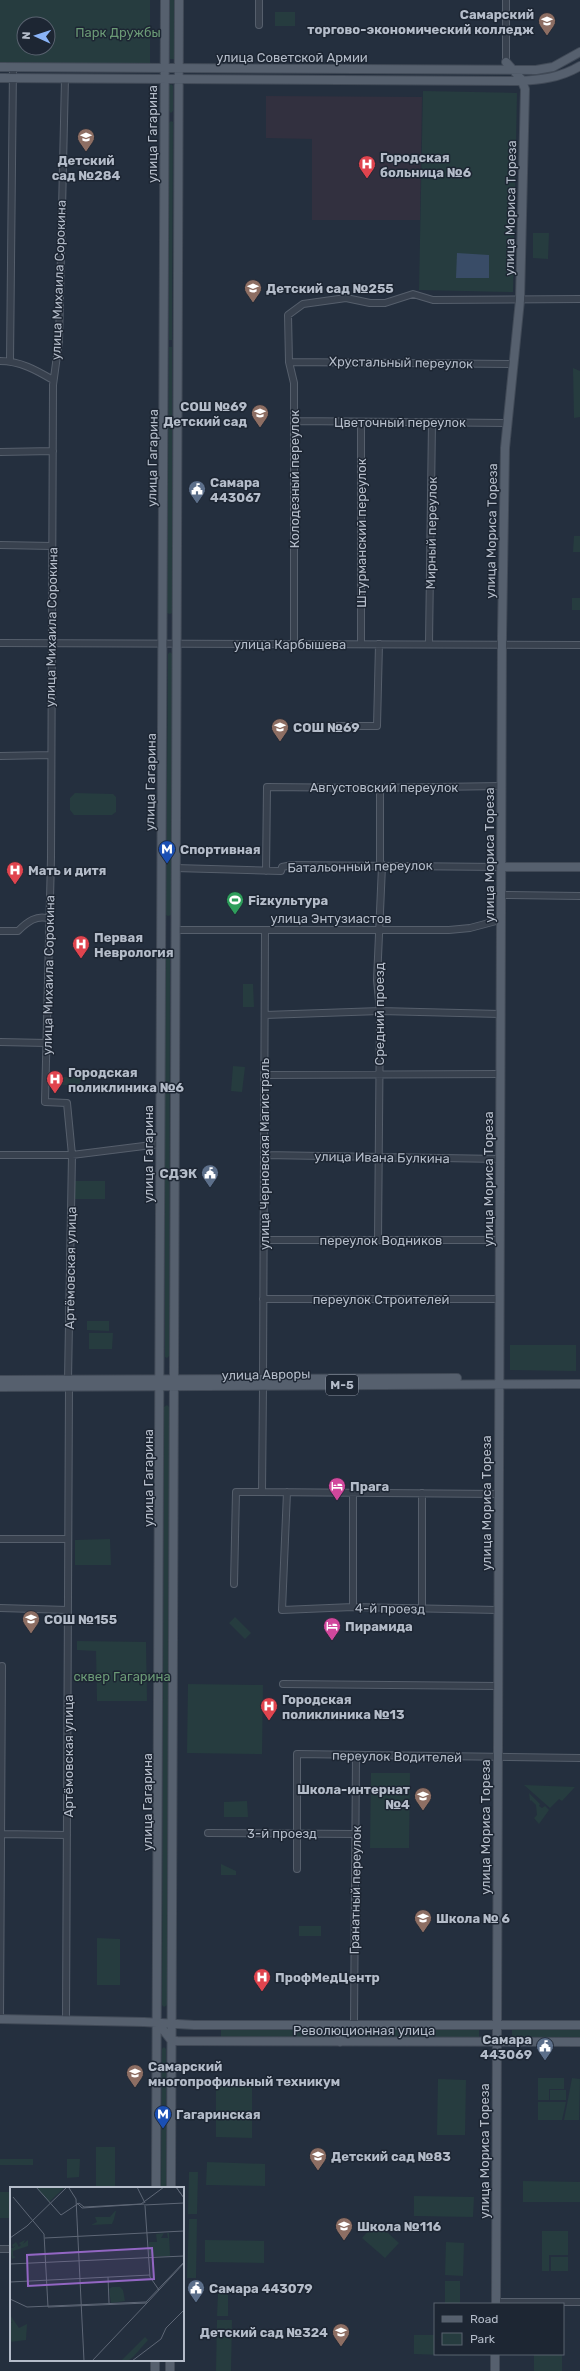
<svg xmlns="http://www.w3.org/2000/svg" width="580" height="2371" viewBox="0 0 580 2371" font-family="Rubik,sans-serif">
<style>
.medical{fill:#32303f}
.green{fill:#263c3f;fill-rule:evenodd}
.water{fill:#394c67}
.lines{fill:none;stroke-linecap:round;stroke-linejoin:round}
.minor-casing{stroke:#565f6c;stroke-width:8}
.major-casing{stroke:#414a57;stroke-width:10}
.minor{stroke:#38414e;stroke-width:6}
.major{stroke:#56606e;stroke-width:8}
.labels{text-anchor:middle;stroke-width:3;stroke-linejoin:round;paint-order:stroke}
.shield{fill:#1d2633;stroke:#878f9c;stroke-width:1}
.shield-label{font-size:12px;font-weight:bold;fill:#b4bcc9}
.poi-label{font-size:13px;font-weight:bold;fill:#b4bcc9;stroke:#1d2633;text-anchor:start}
.park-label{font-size:13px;fill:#6b9a76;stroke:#1d2633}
.street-label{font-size:13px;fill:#b4bcc9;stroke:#1d2633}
.inset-road{fill:none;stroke:#5e6776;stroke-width:1}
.view{fill:#9266c3;fill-opacity:0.15;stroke:#9266c3;stroke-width:2}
.inset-edge{fill:none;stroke:#b4bcc9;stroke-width:2}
</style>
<rect width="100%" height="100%" fill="#242f3e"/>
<path class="medical" d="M266,96L422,97L420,220H312V139L266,138Z"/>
<path class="green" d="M0,0H150V65L0,63ZM24,24H48V48H24Z
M170,0H174V59H170Z
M275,12H295V26H275Z
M171,84L173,86V111L171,113L169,111V86Z
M423,91L517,93L513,292L419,290Z
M171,121L173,122L172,340H169V123Z
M533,233H549L548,259L533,258Z
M169,347H172V613L170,614L167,613Z
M573,368L580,371V417L574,418Z
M574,536H580V552H573Z
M572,598H580V610H572Z
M170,652L172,654L171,915L168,916L166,915L168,654Z
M75,793L113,794L116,797V812L112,815H74L70,810V798Z
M168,957L170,959L169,1356L167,1358L165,1357V959Z
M243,984H253L254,1007H243Z
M233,1066L245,1067L242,1092L231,1091Z
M57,1077H81L80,1085H59Z
M75,1181H105V1199H75Z
M87,1321H109V1331L87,1330Z
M89,1333H113L112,1349H89Z
M510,1345H576V1371L510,1370Z
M167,1405L169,1407L167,2005L164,2007L162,2005L164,1407Z
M110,1539L111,1565H75V1540Z
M235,1617L251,1633L245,1639L229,1623Z
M77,1641L146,1642L147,1701H97L96,1651L77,1650Z
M188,1684L263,1685L262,1754L187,1753Z
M371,1773H410L409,1848H370Z
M524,1785L575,1787L562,1801L559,1799L550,1808Z
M529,1793L540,1804L539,1806L542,1808L545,1806L549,1810L539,1824L534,1818L537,1815L536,1805L531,1800L530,1801Z
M247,1801L248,1817H224V1802Z
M221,1864L236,1871V1875H221Z
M299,1926H321V1936H299Z
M97,1938L120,1939V1985H97Z
M512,2025L580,2026V2037H512Z
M351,2026H479V2038L351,2037Z
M221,2027H333L332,2038H221Z
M164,2047L166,2049V2188H161L162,2049Z
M538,2078H564V2089H549V2100H538Z
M572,2078L580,2079L579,2120H564Z
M438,2079L466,2080L465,2135H437Z
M216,2083L252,2084V2138L216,2137Z
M550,2090H566V2100H550Z
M538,2102H566L562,2120H538Z
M96,2147H115V2188H96Z
M0,2159H33V2165H0Z
M67,2159H80L79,2177L67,2178Z
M207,2162L265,2164V2186L206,2185Z
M189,2172H198L197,2214H188Z
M523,2181L580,2182V2202H523Z
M0,2192H11V2218H0Z
M414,2196L474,2197L473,2217L414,2216Z
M189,2219H197L196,2278H187Z
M376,2222L399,2243L385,2258L362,2238Z
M542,2231H568V2255H549V2271H542Z
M205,2240L264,2241V2263L205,2262Z
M446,2242L464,2243L463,2276L445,2275Z
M551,2257H568V2271H551Z
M445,2281H460V2304H445Z
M218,2294H228V2316H217Z
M217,2320H232L231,2371H216Z
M414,2335H435V2354L471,2356L414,2354Z
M534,2354H562V2371H534Z"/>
<path class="water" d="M457,253L489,255V278H456Z"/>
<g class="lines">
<g class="minor-casing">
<path id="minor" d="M259,25V0
M506,62V0
M65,78L59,341L53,385L51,858L45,1102L67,1103L72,1155L68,1380
M0,361C20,361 36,370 53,380
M10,361L13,67
M289,362L513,364
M294,421L506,423
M0,452L53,451
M0,545L52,546
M0,643L580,645
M294,644V383L289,362L288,315L303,304L346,298L370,303H385L413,294L433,300L580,299
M361,644V422
M429,644L432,422
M331,726H377L379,644
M0,756L51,755
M175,868L281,871L282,867L292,865L501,867
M266,871L267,787L371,788L501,786
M501,895L580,896
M175,930H449L470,928L500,920
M0,931H18C27,922 37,914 50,919
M265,1015L380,1011L500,1014
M0,1042L47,1043
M264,1075L500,1074
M0,1155H72L160,1144
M264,1155L500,1159
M264,1240H499
M378,1240L380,1011L377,980L382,866L380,861V788
M263,1299H499
M263,1378L265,930
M262,1492L499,1494
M287,1492L282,1610L353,1607L498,1610
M353,1493V1607
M422,1493V1609
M0,1539H68
M234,1584L236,1492H262L263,1387
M0,1608L68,1610
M283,1684L498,1686
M208,1833L355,1834
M0,1834L67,1835
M297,1869V1754L580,1758
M0,2019L2,1666
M66,2020L69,1387
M354,2025L356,1755
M0,2249H11
M496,2302H580"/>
</g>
<g class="major-casing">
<path id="major" d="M0,67L536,70L553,67L580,52
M0,78L517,81C540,80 560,78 580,66
M501,867H580
M0,1380L457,1378
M0,1387L580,1384
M0,2019L144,2022L194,2025H580
M157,2022L171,2040L177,2041L580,2042
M340,2025V2042
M156,2188L165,0
M171,2188L179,0
M496,2304L502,636L505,448L520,300L525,89L521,79L506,62
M155,2371V2360
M170,2371V2360
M495,2371V2354"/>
</g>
<use href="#minor" class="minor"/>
<use href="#major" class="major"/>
</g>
<defs>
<g id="university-pin" transform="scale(0.9)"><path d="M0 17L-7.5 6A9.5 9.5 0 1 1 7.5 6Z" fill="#8d6e63" stroke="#1d2633"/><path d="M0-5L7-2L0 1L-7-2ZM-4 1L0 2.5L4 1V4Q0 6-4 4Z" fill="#fff"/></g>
<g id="school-pin" transform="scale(0.9)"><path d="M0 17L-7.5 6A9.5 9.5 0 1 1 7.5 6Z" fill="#8d6e63" stroke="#1d2633"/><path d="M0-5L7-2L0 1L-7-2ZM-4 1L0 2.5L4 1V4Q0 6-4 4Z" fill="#fff"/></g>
<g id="hospital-pin" transform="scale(0.9)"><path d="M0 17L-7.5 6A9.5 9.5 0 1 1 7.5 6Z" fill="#e0444e" stroke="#1d2633"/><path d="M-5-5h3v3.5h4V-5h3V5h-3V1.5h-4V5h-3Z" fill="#fff"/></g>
<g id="civic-pin" transform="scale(0.9)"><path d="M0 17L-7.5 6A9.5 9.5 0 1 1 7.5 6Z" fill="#5c6f8a" stroke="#1d2633"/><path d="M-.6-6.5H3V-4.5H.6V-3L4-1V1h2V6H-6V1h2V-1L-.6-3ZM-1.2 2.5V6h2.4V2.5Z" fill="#fff"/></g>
<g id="metro-pin" transform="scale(0.9)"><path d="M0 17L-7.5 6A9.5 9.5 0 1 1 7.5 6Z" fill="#1a4fb4" stroke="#1d2633"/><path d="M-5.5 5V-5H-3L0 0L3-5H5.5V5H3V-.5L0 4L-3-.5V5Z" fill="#fff"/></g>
<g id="stadium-pin" transform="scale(0.9)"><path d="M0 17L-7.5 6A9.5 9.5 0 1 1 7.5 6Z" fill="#2e9e5b" stroke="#1d2633"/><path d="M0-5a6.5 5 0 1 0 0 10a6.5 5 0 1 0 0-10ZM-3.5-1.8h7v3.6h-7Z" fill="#fff"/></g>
<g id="hotel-pin" transform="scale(0.9)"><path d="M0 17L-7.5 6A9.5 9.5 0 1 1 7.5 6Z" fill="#d1479c" stroke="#1d2633"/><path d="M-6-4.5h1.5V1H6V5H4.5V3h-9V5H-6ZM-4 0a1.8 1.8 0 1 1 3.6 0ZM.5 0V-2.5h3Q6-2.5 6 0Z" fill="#fff"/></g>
</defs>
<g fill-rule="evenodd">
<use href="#university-pin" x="547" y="21"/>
<use href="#school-pin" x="86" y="137"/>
<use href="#hospital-pin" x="367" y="164"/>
<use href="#school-pin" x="253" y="288"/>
<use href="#school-pin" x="260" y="413"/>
<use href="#civic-pin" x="197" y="489"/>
<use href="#school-pin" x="280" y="727"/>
<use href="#metro-pin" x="167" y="849"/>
<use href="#hospital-pin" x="15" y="870"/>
<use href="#stadium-pin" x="235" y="900"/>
<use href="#hospital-pin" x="81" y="944"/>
<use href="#hospital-pin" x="55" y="1079"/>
<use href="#civic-pin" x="210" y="1173"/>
<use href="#hotel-pin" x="337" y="1486"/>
<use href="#school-pin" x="31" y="1619"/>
<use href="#hotel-pin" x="332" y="1626"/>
<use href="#hospital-pin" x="269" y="1706"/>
<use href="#school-pin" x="423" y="1796"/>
<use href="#school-pin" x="423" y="1918"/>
<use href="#hospital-pin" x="262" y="1977"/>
<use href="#civic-pin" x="545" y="2046"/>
<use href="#university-pin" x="135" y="2073"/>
<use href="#metro-pin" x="163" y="2114"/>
<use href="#school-pin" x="318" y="2156"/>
<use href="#school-pin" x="344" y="2226"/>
<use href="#civic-pin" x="196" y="2288"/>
<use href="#school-pin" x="341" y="2332"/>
</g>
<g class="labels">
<rect class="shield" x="326" y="1375" width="32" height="20" rx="3"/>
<g class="shield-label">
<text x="342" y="1389">М-5</text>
</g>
<g class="poi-label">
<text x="534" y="19" text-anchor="end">Самарский<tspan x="534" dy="15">торгово-экономический колледж</tspan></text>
<text x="380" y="162">Городская<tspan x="380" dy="15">больница №6</tspan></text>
<text x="86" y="165" text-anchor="middle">Детский<tspan x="86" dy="15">сад №284</tspan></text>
<text x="266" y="293">Детский сад №255</text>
<text x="247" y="411" text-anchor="end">СОШ №69<tspan x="247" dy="15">Детский сад</tspan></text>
<text x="210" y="487">Самара<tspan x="210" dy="15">443067</tspan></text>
<text x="293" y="732">СОШ №69</text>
<text x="180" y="854">Спортивная</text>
<text x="28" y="875">Мать и дитя</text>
<text x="248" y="905">Fizкультура</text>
<text x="94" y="942">Первая<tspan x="94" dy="15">Неврология</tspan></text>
<text x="68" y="1077">Городская<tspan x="68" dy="15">поликлиника №6</tspan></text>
<text x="197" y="1178" text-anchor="end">СДЭК</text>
<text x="350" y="1491">Прага</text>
<text x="44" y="1624">СОШ №155</text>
<text x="345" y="1631">Пирамида</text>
<text x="282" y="1704">Городская<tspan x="282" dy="15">поликлиника №13</tspan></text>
<text x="410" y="1794" text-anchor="end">Школа-интернат<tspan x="410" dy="15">№4</tspan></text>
<text x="436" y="1923">Школа № 6</text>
<text x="275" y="1982">ПрофМедЦентр</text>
<text x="532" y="2044" text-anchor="end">Самара<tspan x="532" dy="15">443069</tspan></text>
<text x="148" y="2071">Самарский<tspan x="148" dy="15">многопрофильный техникум</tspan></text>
<text x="176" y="2119">Гагаринская</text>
<text x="331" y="2161">Детский сад №83</text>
<text x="357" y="2231">Школа №116</text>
<text x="209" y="2293">Самара 443079</text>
<text x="328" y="2337" text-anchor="end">Детский сад №324</text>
</g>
<g class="park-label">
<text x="118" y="37">Парк Дружбы</text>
<text x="122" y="1681">сквер Гагарина</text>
</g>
<g class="street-label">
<text x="292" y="62">улица Советской Армии</text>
<text transform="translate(152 134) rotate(-90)" y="5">улица Гагарина</text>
<text transform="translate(510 208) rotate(-89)" y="5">улица Мориса Тореза</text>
<text transform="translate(58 280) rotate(-88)" y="5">улица Михаила Сорокина</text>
<text transform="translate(401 362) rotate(1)" y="5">Хрустальный переулок</text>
<text x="400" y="427">Цветочный переулок</text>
<text transform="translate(152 458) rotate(-89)" y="5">улица Гагарина</text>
<text transform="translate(294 479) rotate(-90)" y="5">Колодезный переулок</text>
<text transform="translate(491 531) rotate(-89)" y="5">улица Мориса Тореза</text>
<text transform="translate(361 533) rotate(-90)" y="5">Штурманский переулок</text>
<text transform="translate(431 533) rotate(-89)" y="5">Мирный переулок</text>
<text transform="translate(51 627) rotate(-89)" y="5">улица Михаила Сорокина</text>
<text x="290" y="649">улица Карбышева</text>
<text transform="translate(150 782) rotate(-89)" y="5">улица Гагарина</text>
<text x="384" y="792">Августовский переулок</text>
<text transform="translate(489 855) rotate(-90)" y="5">улица Мориса Тореза</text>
<text transform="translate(360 866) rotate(-1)" y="5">Батальонный переулок</text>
<text x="331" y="923">улица Энтузиастов</text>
<text transform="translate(48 975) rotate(-89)" y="5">улица Михаила Сорокина</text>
<text transform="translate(379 1014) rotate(-90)" y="5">Средний проезд</text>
<text transform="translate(148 1154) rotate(-90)" y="5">улица Гагарина</text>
<text transform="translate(264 1154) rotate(-90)" y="5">улица Черновская Магистраль</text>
<text transform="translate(382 1157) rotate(1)" y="5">улица Ивана Булкина</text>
<text transform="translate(488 1179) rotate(-90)" y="5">улица Мориса Тореза</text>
<text x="381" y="1245">переулок Водников</text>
<text transform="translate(70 1268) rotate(-89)" y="5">Артёмовская улица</text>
<text x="381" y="1304">переулок Строителей</text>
<text transform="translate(266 1374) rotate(-1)" y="5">улица Авроры</text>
<text transform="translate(148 1478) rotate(-90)" y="5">улица Гагарина</text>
<text transform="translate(486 1503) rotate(-90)" y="5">улица Мориса Тореза</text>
<text transform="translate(390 1608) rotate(1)" y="5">4-й проезд</text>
<text transform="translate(68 1756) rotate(-90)" y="5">Артёмовская улица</text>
<text transform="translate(397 1756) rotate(1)" y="5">переулок Водителей</text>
<text transform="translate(147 1802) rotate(-90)" y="5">улица Гагарина</text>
<text transform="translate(485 1827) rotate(-90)" y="5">улица Мориса Тореза</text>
<text x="282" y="1838">3-й проезд</text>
<text transform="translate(355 1890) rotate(-89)" y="5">Гранатный переулок</text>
<text x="364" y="2035">Революционная улица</text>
<text transform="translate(484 2151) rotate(-90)" y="5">улица Мориса Тореза</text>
</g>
</g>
<g transform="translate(10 2187)">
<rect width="174" height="174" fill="#242f3e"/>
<path d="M26,0H55L39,15ZM105,24H106L104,32L102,37L81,38L87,35L85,30H100ZM154,46L151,51H158L157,46H159L160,69H139V55H147L146,47ZM15,53L13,57L18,53V59L3,64V69L6,70L2,72L0,61H3L6,58L3,60L2,58L6,55L9,60L11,58L9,56ZM102,100H110L113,103L115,114L101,116L99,102ZM0,128L9,141L17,137L16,153L0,155V136H3L0,135ZM135,150L138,153L124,169L118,174H111Z" fill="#263c3f"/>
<path class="inset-road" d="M26,0L51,28L69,16L74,20L131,17L154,0M127,0L135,16M166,0L174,11M166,0L174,11M59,1L66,12L74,174M3,10L34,47L38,120L137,116M67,16L72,21L134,17M134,18L174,16M135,19L140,90L149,103M0,51L17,39L57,0M35,51L174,44M0,77L174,69M98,90L99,116M0,95L140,88M0,112L17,120L136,115L174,75M137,116L174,76M82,174L137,116M122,174L151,152L156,141L174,123"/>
<path class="view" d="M142,61L144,92L18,99L17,68Z"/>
<rect width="174" height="174" class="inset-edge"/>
</g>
<rect x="434" y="2303" width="130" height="52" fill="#1d2633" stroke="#59626f"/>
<rect x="442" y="2316" width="20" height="6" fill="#56606e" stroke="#59626f"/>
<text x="470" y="2323" font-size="12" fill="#b4bcc9">Road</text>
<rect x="442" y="2333" width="20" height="12" fill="#263c3f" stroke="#59626f"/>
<text x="470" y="2343" font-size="12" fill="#b4bcc9">Park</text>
<g transform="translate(36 36) rotate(273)"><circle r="19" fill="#1d2633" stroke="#59626f"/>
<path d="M0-3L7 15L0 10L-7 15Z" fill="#8ab4f8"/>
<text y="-6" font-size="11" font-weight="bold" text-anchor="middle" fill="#b4bcc9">N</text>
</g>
</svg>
